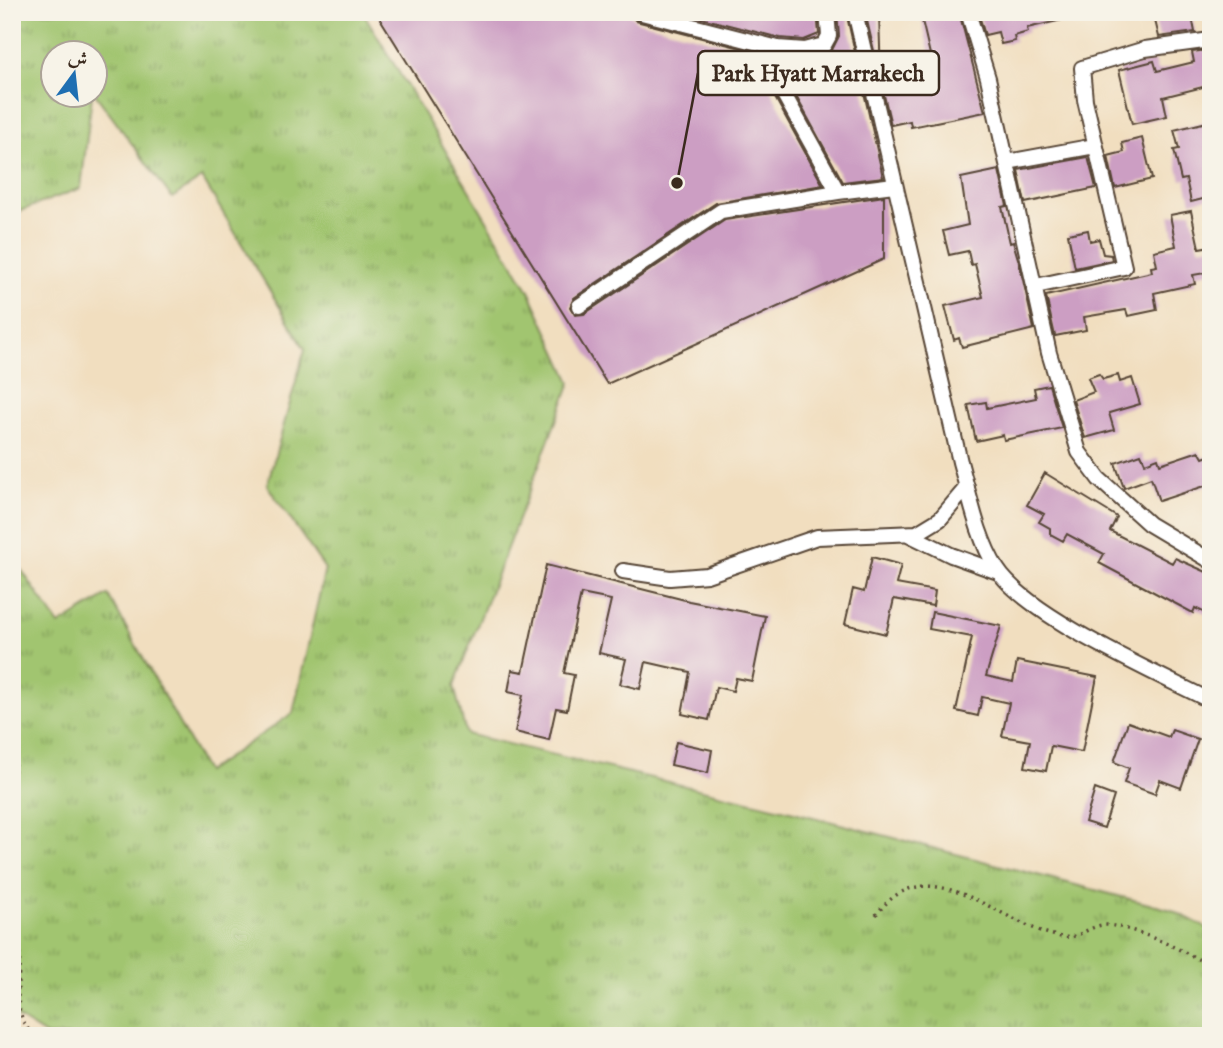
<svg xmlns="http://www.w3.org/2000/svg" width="1223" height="1048" viewBox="0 0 1223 1048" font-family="'IM FELL English',Amiri,serif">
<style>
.grass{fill:url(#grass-tufts);stroke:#6e7846;stroke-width:2}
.building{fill:#cc9ec3}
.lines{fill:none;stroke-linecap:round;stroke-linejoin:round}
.street-casing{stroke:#564536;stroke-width:18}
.path{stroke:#564536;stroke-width:3.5;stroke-dasharray:2 5;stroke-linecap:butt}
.street{stroke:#fff;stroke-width:14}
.leader{fill:none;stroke:#3b2a1e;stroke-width:2.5}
.callout-dot{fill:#3b2a1e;stroke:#f7f3e8;stroke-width:2.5}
.callout{fill:#f7f3e8;stroke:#3b2a1e;stroke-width:2.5}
.callout-label{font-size:23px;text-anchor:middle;font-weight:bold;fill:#3b2a1e}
</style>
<defs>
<pattern id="grass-tufts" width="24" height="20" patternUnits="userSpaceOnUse" patternTransform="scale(1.75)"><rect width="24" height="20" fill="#a1c56f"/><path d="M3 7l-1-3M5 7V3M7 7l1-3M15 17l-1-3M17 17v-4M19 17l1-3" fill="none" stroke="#84a05b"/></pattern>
</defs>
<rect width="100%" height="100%" fill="#f7f3e8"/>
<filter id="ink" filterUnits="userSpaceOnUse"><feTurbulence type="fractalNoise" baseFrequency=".0143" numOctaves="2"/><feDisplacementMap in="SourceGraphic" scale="14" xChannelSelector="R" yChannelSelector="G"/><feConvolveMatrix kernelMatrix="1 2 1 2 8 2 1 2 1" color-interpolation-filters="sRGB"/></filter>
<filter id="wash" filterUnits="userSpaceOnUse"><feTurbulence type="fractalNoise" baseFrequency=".00686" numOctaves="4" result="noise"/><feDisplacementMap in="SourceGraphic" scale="28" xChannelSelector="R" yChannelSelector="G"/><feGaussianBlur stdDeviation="1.57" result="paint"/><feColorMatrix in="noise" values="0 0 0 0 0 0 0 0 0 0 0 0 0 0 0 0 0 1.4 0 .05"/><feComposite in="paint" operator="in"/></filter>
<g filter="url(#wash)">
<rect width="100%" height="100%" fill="#f1debf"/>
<path class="grass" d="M12,12H363L529,291L571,382L454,686L466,734L790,811L1172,910L1211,930V1036H47L12,1014V556L59,625L108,595L206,772L293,713L325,569L267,485L305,349L202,178L172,198L95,94L94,52H52V94L92,95L81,188L12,214Z"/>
<g id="blocks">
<path class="building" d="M376,12H629L636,21L768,55V85L823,185L716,203L574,298L570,307L575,315L584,314L725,220L884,196V259L607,384Z
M678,12H817L819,34L804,40L780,38Z
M837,12H846L883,177L843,182L786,78L787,58L807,59L832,50L839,36Z
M865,12H879L881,81Z
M920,12H959L985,112L911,127L910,121L891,125L883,91L936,80Z
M978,12H1070L1071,18L1027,28L1028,32L1014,36L1015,41L1001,44L998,32L985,35Z
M1153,12H1191L1195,32L1159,37Z
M1208,50L1211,85L1163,97L1167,116L1132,124L1119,70L1154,61L1157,71L1194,62L1192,52Z
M1211,121V197L1191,202L1186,179L1181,180L1174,150L1179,149L1174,130Z
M1142,138L1152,179L1115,188L1108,156L1124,152L1122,143Z
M1088,157L1096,188L1025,203L1018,170Z
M999,170L1007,206L1002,207L1010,243L1013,242L1019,262L1034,329L962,347L959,338L954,340L945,306L983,297L975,264L971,265L968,251L949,255L943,231L968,225L961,178Z
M1191,211L1199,248L1211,246V272L1193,275L1195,284L1154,293L1157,310L1128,316L1126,310L1084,317L1086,330L1055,336L1046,296L1152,272L1151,267L1157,266L1154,251L1176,246L1170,215Z
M1088,230L1090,241L1099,239L1103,254L1111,255L1112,260L1075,268L1068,234Z
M1099,374L1103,379L1118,375L1120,382L1132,378L1140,404L1109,413L1114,430L1085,438L1073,400L1094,392L1088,378Z
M1049,385L1062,428L1004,440L1003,435L976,441L968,405L986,402L987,408L1036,398L1034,388Z
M1199,451L1203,458L1211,455V484L1159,501L1151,478L1124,488L1115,463L1141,454L1145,463L1158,458L1160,464Z
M1045,473L1117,517L1110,531L1172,563L1175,558L1211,574V616L1195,608L1193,613L1099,563L1104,554L1067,534L1063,541L1050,534V528L1039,522L1044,514L1027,505Z
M872,557L901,565L896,584L935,591L933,606L894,599L886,634L845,624L853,589L864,592Z
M546,565L689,601L765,616L752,681L736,678L733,691L716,687L709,720L682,714L690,672L646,662L640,689L620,684L626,659L599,653L611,600L581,594L564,673L574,675L567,710L556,708L549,740L515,732L523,695L508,692L512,670L523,672Z
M932,612L1001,626L986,676L1013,682L1017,661L1097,677L1082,752L1051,746L1046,771L1025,767L1030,741L1002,736L1009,703L982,697L978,716L956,711L972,637L929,629Z
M1128,722L1169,737L1172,730L1198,739L1181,788L1160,780L1155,794L1124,783L1129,768L1114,762Z
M676,742L712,750L708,773L671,765Z
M1095,789L1114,796L1104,828L1085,822Z"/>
</g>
</g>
<g filter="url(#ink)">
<use href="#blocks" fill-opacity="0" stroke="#564536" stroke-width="2"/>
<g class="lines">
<g class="street-casing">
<path id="street" d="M638,12L778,48L776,80L838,192L894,185
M855,12L960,462C970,497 977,537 997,569C1027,616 1158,674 1211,701
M968,12L988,78L1049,353L1079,452L1099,479L1149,524L1211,561
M778,48L805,50L824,45L829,36L827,12
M1007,162L1095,146
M1036,286L1124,267L1085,100L1082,68L1145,49L1211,40
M579,306L721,211L838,192
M908,534L951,555L998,572
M623,571L670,578L707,575L817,537L917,533L940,519L967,487"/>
</g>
<path class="path" d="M12,721L16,754L12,799
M12,912C34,952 0,1003 34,1036
M876,915C929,843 1000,927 1062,937C1078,939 1088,927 1102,925C1126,923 1191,953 1211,967"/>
<use href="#street" class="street"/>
</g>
</g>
<path class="leader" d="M677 183L698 73"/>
<circle class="callout-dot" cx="677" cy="183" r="7"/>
<rect class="callout" x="698" y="51" width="241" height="44" rx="7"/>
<g class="callout-label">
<text x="818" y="81">Park Hyatt Marrakech</text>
</g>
<rect width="1223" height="1048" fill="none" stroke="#f7f3e8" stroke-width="42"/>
<g transform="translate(74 74) rotate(15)"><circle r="33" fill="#f7f3e8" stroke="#aca397" stroke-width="2"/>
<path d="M0-5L12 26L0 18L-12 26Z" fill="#1f6fb2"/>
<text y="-10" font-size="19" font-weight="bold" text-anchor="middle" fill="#3b2a1e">ش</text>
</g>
</svg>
